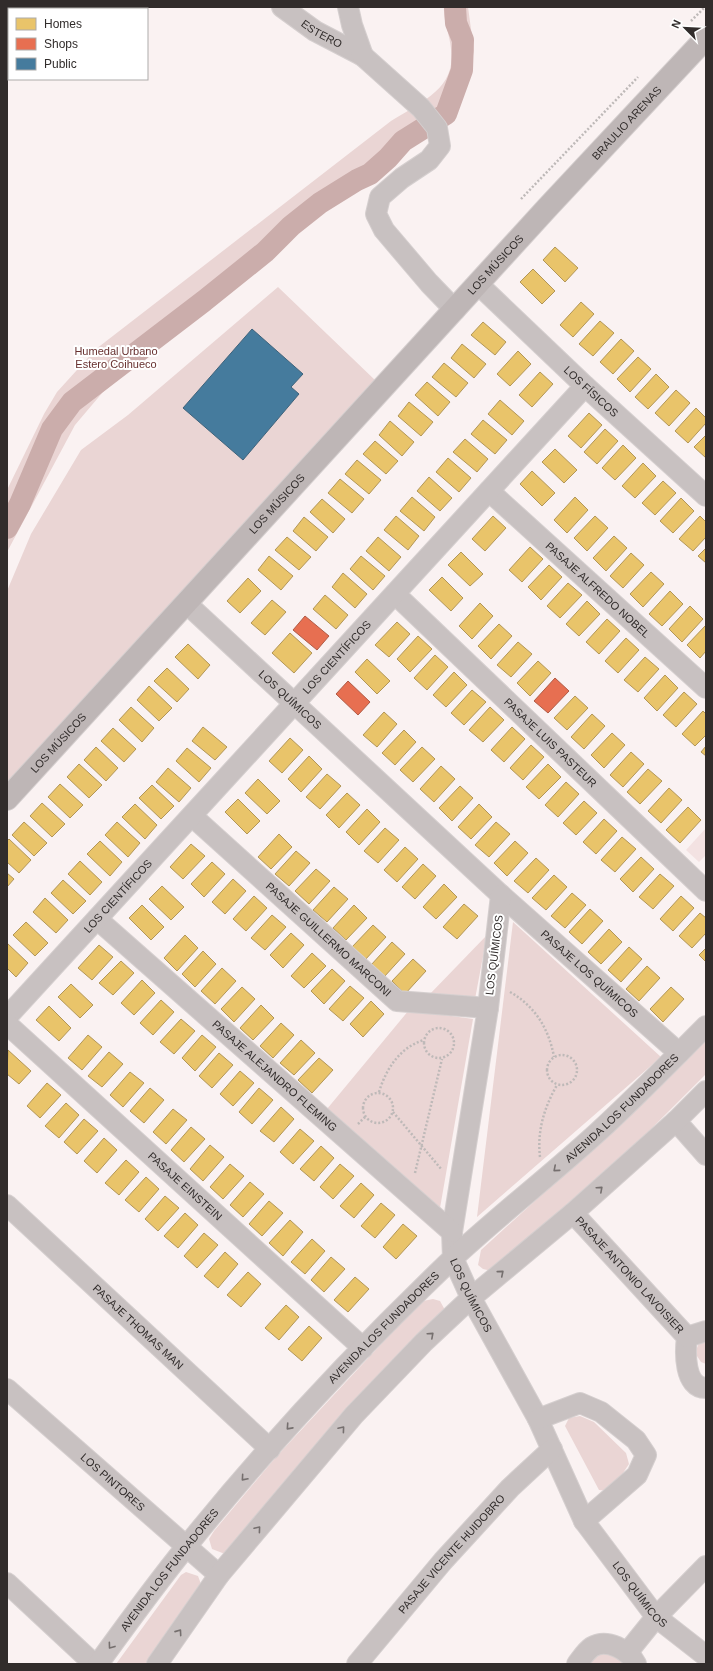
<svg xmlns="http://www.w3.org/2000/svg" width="713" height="1671" viewBox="0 0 713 1671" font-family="Arial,sans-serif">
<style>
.built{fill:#f3e2e2}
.green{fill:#ead5d4}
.homes{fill:#e9c46a;stroke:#b29657}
.shops{fill:#e76f51;stroke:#b05b46}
.public{fill:#457b9d;stroke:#3f637b}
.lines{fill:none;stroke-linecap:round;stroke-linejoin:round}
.canal{stroke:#cbadab;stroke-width:22}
.street-casing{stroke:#d5cfcf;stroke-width:22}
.secondary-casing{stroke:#d5cfcf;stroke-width:24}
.path{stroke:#beb9b8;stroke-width:2.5;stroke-dasharray:2 2;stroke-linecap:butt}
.street{stroke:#c8c1c1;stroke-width:20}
.secondary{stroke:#beb6b6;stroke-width:22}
.oneway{stroke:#756f6e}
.labels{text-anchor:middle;stroke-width:4;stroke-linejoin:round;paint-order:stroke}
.street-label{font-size:11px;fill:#312c2b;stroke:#fff}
.park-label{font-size:11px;fill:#67302f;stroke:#fff}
</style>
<rect width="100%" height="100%" fill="#faf2f2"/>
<path class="built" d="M706,828V855L699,862L686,850Z"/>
<path class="green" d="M444,7H468L474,51L464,93L452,114L391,155L103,392L75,425L7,552V490L44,414L57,392L96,349L391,121C419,103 457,89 451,49C450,35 443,21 444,7Z
M278,287L376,381L7,793V591L31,534L81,450L128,415Z
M513,922L661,1057L477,1217Z
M487,935L475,999L428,996Z
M409,1010L473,1019L440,1208L327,1109Z
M706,1040V1074L648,1132L492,1271L483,1269L478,1265L481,1250L661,1086Z
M433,1299L440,1301L445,1310L225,1554L212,1549L209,1539L214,1531L276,1457L412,1311L423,1301Z
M706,1339V1364L701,1362L695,1353L699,1343Z
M580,1416L594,1422L626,1453L629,1464L611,1491L599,1490L565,1426L569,1418Z
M186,1572L198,1576L202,1587L147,1664H116L181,1575Z
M608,1651L630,1664H589L597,1655Z"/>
<path class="homes" d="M555,247L578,268L565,282L543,260Z
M533,269L555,291L542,304L520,282Z
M581,302L594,314L573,337L560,325Z
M600,321L614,333L593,356L579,344Z
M483,322L506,342L495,355L471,335Z
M621,339L634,351L613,374L600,362Z
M462,344L486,364L474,378L451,358Z
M518,351L531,364L510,386L497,374Z
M638,357L651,369L630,392L617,379Z
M444,363L468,383L456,397L432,377Z
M540,372L553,384L532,407L519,395Z
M656,374L669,387L648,409L635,397Z
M427,382L450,402L438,416L415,395Z
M676,390L690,403L669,426L655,413Z
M500,400L524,421L512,435L488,414Z
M409,402L433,422L421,436L398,416Z
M696,408L706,418V423L688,443L675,431Z
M589,413L602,425L581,448L568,436Z
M483,420L507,440L495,454L471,434Z
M390,421L414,442L402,456L379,435Z
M605,429L618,441L597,464L584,452Z
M706,435V458L694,447Z
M465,439L488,459L477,472L453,452Z
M375,441L398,461L386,474L363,454Z
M623,445L636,458L615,480L602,468Z
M555,449L577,470L564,483L542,462Z
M448,458L471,478L459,492L436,472Z
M357,460L381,480L369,494L345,474Z
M643,463L656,476L635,498L622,486Z
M532,471L555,493L542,506L520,484Z
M429,477L452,498L440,511L417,491Z
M340,479L364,499L352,513L328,493Z
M663,481L676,493L655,515L642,503Z
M412,497L435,517L424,531L400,511Z
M575,497L588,510L567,533L554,520Z
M681,498L694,511L673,533L660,521Z
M322,499L345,519L333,533L310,512Z
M396,516L419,536L408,550L384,530Z
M493,516L506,528L485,551L472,539Z
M595,516L608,528L587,551L574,538Z
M700,516L706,522V537L693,551L679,539Z
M304,517L328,537L316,551L293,531Z
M614,536L627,548L606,571L593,558Z
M287,537L311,557L299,570L275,550Z
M378,537L401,557L389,571L366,551Z
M530,547L543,559L522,582L509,570Z
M706,548V563L698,556Z
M461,552L483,574L470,586L448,565Z
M631,553L644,565L623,588L610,576Z
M269,556L293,576L281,590L258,570Z
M361,556L385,576L373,590L350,569Z
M549,565L562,577L541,600L528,587Z
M651,572L664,584L643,607L630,594Z
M343,573L367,594L355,608L332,587Z
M442,577L463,598L451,611L429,590Z
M248,578L261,591L240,613L227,601Z
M568,583L582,595L560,618L547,606Z
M670,591L683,604L662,626L649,614Z
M325,595L348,615L336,629L313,609Z
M272,600L286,612L265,635L251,623Z
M587,601L600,614L579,636L566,624Z
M480,603L493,616L472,639L459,626Z
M690,606L703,619L682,642L669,629Z
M607,619L620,631L599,654L586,642Z
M397,622L410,634L389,657L375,645Z
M499,624L512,636L491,659L478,646Z
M706,625V651L700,658L687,645Z
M290,633L312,653L294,673L272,653Z
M418,636L432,649L410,672L397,659Z
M626,638L639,650L618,673L605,661Z
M518,642L532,654L511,677L497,665Z
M188,644L210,665L198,679L175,657Z
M435,655L448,667L427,690L414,678Z
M645,657L659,669L638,692L624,680Z
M367,659L390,681L377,694L355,672Z
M538,661L551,673L530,696L517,683Z
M167,668L189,689L177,702L154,681Z
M454,672L467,685L446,707L433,695Z
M665,675L678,688L657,711L644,698Z
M149,686L172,708L159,721L137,700Z
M472,690L486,702L464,725L451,713Z
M684,692L697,704L676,727L663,715Z
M575,696L588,708L567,730L554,718Z
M131,707L154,728L142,742L119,720Z
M490,707L504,720L483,742L469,730Z
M703,711L706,714V735L695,746L682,734Z
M384,712L397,724L377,747L363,735Z
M592,714L605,726L584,749L571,737Z
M203,727L227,747L215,760L192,741Z
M512,727L525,739L504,762L491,750Z
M113,728L136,749L124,762L101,741Z
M404,730L416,742L395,765L382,753Z
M612,733L625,745L604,768L591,755Z
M290,738L303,750L282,773L269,761Z
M531,745L544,757L523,780L510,768Z
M706,746V756L701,752Z
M96,747L118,768L106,781L84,760Z
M422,747L435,759L413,782L400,770Z
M187,748L211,768L199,782L176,761Z
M631,752L644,764L623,787L610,775Z
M309,756L322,769L301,792L288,779Z
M79,764L102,785L89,798L67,777Z
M548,764L561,777L539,799L526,787Z
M441,766L455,779L434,802L420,789Z
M168,768L191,788L179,802L156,782Z
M648,769L662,781L640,804L627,792Z
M327,774L341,786L320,809L306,797Z
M258,779L280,801L267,814L245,793Z
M566,782L579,794L558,817L545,805Z
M60,784L83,805L70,818L48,797Z
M152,785L174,806L161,819L139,798Z
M460,786L473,798L452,821L439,808Z
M669,788L682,800L661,823L648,811Z
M347,793L360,805L339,828L326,815Z
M238,799L260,821L247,834L225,812Z
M584,801L597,813L576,835L563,823Z
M42,803L65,824L52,837L30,816Z
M135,804L157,825L145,839L122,817Z
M479,804L492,817L471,839L458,827Z
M688,807L701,820L680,843L666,830Z
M367,809L380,822L359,845L346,832Z
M604,819L617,831L596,854L583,842Z
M24,822L47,843L34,856L12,835Z
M117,822L140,843L128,857L105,835Z
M496,822L510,834L489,857L475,845Z
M385,828L399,840L378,863L364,851Z
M279,834L292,847L271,869L258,857Z
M622,837L636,849L615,872L601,860Z
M9,839L31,860L19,873L7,862V841Z
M100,841L122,862L110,876L87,854Z
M515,841L528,853L507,876L494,863Z
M191,844L205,856L183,879L170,867Z
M405,847L418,859L397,882L384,870Z
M296,851L310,863L289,886L275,874Z
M641,857L654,869L633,892L620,879Z
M536,858L549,870L528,893L514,881Z
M80,861L102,882L90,895L68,874Z
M212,862L225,874L204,897L191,884Z
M423,864L436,876L415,899L402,887Z
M316,869L330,881L309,904L295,891Z
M7,873L14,879L7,887Z
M660,874L674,886L653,909L639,897Z
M554,875L567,887L546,910L532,898Z
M233,879L246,891L225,914L212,902Z
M63,880L86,901L73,914L51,893Z
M444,884L457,897L436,919L423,907Z
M162,886L184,907L171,920L149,899Z
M334,887L348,899L327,922L313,910Z
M572,893L586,905L565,928L551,916Z
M254,896L267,908L246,931L233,919Z
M681,896L694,908L673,931L660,919Z
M45,898L68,920L56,933L33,912Z
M464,904L478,916L457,939L443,927Z
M142,905L164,927L151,940L129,918Z
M354,905L367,918L346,940L333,928Z
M590,909L603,921L582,944L569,932Z
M700,913L706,918V933L692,948L679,936Z
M272,915L286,927L265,950L251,938Z
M26,922L48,943L35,956L13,935Z
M373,925L386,937L365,960L352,947Z
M609,929L622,942L601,964L588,952Z
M291,933L304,945L283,968L270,955Z
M185,935L198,948L177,971L164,958Z
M392,942L405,954L384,977L371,965Z
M7,943L28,963L16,977L7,968Z
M99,945L113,957L92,980L78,968Z
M629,947L642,959L621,982L608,970Z
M706,948V962L699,955Z
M203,951L216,964L195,987L182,974Z
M312,953L326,966L304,988L291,976Z
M413,959L426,971L405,994L392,981Z
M121,961L134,973L113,995L99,983Z
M647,966L660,978L639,1001L626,989Z
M222,968L236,981L215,1004L201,991Z
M332,969L345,981L324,1004L311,991Z
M142,980L155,993L134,1015L121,1003Z
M71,984L93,1005L80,1018L58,997Z
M350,986L364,998L343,1021L329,1009Z
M242,987L255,999L234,1022L221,1009Z
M671,987L684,999L663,1022L650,1009Z
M161,1000L174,1012L153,1035L140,1023Z
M371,1001L384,1014L363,1037L350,1024Z
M261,1005L274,1018L253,1040L240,1028Z
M49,1006L71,1028L59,1041L36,1020Z
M181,1019L195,1031L174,1054L160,1042Z
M281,1023L294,1035L273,1058L260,1046Z
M88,1035L102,1047L82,1070L68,1058Z
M202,1035L216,1047L195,1071L182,1058Z
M301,1040L315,1053L294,1075L280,1063Z
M8,1050L31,1071L19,1084L7,1074Z
M109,1052L123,1064L102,1087L88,1076Z
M219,1053L233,1065L212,1088L199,1076Z
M319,1058L333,1070L312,1093L298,1080Z
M240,1071L254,1083L233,1106L220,1094Z
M130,1072L144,1083L123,1107L110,1095Z
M47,1083L61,1095L40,1118L27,1106Z
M150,1088L164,1100L144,1123L130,1111Z
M259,1088L273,1100L252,1124L239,1112Z
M66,1103L79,1115L59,1138L45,1126Z
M281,1107L294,1119L274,1142L260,1131Z
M173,1109L187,1120L166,1144L153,1132Z
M84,1119L98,1131L77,1154L64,1142Z
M191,1127L205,1139L184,1162L171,1150Z
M300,1129L314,1141L293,1164L280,1152Z
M104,1138L117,1150L97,1173L84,1161Z
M210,1145L224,1157L203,1181L190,1169Z
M321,1146L334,1158L314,1181L300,1169Z
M126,1160L139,1172L119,1195L105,1183Z
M230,1164L244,1176L223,1199L210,1187Z
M340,1164L354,1176L333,1199L320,1187Z
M146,1177L159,1189L139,1212L125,1200Z
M250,1182L264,1194L243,1217L230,1205Z
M361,1183L374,1195L354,1218L340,1206Z
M165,1196L179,1208L158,1231L145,1219Z
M269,1201L283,1213L262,1236L249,1224Z
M381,1203L395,1215L375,1238L361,1226Z
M185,1213L198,1225L178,1248L164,1236Z
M290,1220L303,1232L283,1256L269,1243Z
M403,1224L417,1236L396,1259L383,1247Z
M204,1233L218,1245L197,1268L184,1256Z
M312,1239L325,1251L305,1274L291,1262Z
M225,1252L238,1264L218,1288L204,1276Z
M331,1257L345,1269L324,1292L311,1280Z
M248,1272L261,1284L241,1307L227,1295Z
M355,1277L369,1289L348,1312L334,1300Z
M286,1305L299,1317L279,1340L265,1328Z
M309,1326L322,1338L302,1361L288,1349Z"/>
<path class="shops" d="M305,616L329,636L317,650L293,630Z
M555,678L569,691L548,713L534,701Z
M348,681L370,702L358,715L336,694Z"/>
<path class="public" d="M252,329L303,374L291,387L299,394L243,460L183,408Z"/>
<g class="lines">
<path class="canal" d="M7,528L20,504L52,429L72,402L204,301L265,252L291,226L320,203L357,180L370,174L388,158L403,141L446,114L462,70L463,40L456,23L455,7"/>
<g class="street-casing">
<g id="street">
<path id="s1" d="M282,7L315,31L363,56L421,108L437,128L440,146L429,160L402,178L380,197L376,214L384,230L429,283L455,310"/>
<path d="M348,7L352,25L363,56"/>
<path id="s2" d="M478,284L585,386L706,496"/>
<path id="s3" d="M489,491L706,688"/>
<path id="s4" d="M395,594L706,891"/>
<path id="s5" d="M186,603L501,895L679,1053"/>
<path id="s6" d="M192,816L397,1001L488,1008"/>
<path id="s7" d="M501,895L488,1008L452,1232L453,1258L471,1298L538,1419L584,1521L656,1617L706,1656"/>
<path id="s8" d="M97,919L452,1232"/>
<path id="s9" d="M7,1017L585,386"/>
<path id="s10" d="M7,1024L363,1348"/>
<path d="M676,1121L706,1155"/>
<path id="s11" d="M7,1205L270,1449"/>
<path id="s12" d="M573,1213L687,1337C685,1352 684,1388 706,1388"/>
<path d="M687,1337L706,1331"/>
<path id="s13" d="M7,1389L219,1575"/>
<path d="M538,1419L580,1403L601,1412L636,1440L646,1455L637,1475L584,1521"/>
<path d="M7,1583L94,1664"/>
<path d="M627,1653L656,1617L706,1566"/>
<path id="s14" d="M98,1664C127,1624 155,1585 186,1547C267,1446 357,1350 451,1260C498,1216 550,1176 598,1132C635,1098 670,1062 706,1026"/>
<path d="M157,1664L219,1575L354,1415L424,1342L471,1298L573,1213L676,1121L706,1091"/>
<path id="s15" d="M357,1664L443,1561L510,1488L552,1449"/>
<path d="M577,1664C581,1659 586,1651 592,1647C607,1638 629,1650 636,1664"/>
</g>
</g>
<g class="secondary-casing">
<g id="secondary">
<path id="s16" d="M7,799L547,208L706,38"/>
</g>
</g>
<path class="path" d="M691,21L705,7
M521,199L638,77
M510,992C535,1006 549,1029 554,1057
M424 1043a15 15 0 1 1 30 0a15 15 0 1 1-30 0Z
M547 1070a15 15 0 1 1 30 0a15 15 0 1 1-30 0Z
M379,1092C386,1069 400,1047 424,1040
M363 1108a15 15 0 1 1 30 0a15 15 0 1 1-30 0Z
M393,1112L442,1170
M358,1124L365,1117
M540,1157C537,1131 544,1108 557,1085
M415,1173L442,1059"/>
<use href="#street" class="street"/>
<use href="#secondary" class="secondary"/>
</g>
<defs><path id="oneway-chevron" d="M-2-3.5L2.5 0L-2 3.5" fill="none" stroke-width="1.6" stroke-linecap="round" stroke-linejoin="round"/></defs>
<g class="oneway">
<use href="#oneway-chevron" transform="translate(556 1169) rotate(139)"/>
<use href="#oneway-chevron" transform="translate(600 1189) rotate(-42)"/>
<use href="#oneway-chevron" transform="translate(501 1273) rotate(-40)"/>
<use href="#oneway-chevron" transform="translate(431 1335) rotate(-42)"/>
<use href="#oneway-chevron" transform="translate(289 1427) rotate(132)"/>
<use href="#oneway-chevron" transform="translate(342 1429) rotate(-50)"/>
<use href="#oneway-chevron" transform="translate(244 1478) rotate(131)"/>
<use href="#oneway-chevron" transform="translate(258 1529) rotate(-50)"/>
<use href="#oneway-chevron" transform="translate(179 1632) rotate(-55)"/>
<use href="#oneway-chevron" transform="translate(111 1646) rotate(126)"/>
</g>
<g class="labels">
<g class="street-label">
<text dy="4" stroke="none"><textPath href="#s1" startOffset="48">ESTERO</textPath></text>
<text dy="4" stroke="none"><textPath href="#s16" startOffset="917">BRAULIO ARENAS</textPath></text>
<text dy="4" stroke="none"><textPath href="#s16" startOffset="724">LOS MÚSICOS</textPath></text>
<text dy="4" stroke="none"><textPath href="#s2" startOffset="156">LOS FÍSICOS</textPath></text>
<text dy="4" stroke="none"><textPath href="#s16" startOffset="400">LOS MÚSICOS</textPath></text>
<text dy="4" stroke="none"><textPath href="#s3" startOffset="147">PASAJE ALFREDO NOBEL</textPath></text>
<text dy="4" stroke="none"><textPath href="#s9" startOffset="488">LOS CIENTÍFICOS</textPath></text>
<text dy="4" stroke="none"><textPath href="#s5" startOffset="142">LOS QUÍMICOS</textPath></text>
<text dy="4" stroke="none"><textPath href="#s4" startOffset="215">PASAJE LUIS PASTEUR</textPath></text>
<text dy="4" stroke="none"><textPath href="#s16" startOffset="76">LOS MÚSICOS</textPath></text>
<text dy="4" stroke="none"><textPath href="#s9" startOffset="164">LOS CIENTÍFICOS</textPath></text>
<text dy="4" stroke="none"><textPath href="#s6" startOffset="184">PASAJE GUILLERMO MARCONI</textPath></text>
<text transform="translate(494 955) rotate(-83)" y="4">LOS QUÍMICOS</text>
<text dy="4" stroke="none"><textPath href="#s5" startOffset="548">PASAJE LOS QUÍMICOS</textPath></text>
<text dy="4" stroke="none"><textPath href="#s8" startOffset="237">PASAJE ALEJANDRO FLEMING</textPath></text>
<text dy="4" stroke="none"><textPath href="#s14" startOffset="766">AVENIDA LOS FUNDADORES</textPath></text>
<text dy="4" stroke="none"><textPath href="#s10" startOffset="241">PASAJE EINSTEIN</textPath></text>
<text dy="4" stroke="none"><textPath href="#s12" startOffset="84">PASAJE ANTONIO LAVOISIER</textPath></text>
<text dy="4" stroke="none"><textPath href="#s7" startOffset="408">LOS QUÍMICOS</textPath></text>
<text dy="4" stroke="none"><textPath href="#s11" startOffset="179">PASAJE THOMAS MAN</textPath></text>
<text dy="4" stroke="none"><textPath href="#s14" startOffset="442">AVENIDA LOS FUNDADORES</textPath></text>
<text dy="4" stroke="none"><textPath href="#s13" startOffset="141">LOS PINTORES</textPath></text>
<text dy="4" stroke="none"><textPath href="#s15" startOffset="145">PASAJE VICENTE HUIDOBRO</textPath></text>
<text dy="4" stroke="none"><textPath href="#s14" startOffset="118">AVENIDA LOS FUNDADORES</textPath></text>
<text dy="4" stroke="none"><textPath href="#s7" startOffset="753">LOS QUÍMICOS</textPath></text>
</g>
<g class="park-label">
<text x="116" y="355">Humedal Urbano<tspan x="116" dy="13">Estero Coihueco</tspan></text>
</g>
</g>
<rect width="713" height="1671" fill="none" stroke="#312c2b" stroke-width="16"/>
<rect x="8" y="8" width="140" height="72" fill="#ffffff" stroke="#adabaa"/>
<rect x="16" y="18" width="20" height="12" fill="#e9c46a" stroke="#adabaa"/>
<text x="44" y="28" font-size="12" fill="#312c2b">Homes</text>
<rect x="16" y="38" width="20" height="12" fill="#e76f51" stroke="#adabaa"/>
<text x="44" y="48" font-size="12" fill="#312c2b">Shops</text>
<rect x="16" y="58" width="20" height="12" fill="#457b9d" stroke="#adabaa"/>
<text x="44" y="68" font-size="12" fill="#312c2b">Public</text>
<g transform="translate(685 28) rotate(294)" stroke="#ffffff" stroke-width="3" paint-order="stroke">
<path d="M0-3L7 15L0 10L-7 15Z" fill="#312c2b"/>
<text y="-6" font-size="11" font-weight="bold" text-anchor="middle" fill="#312c2b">N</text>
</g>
</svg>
